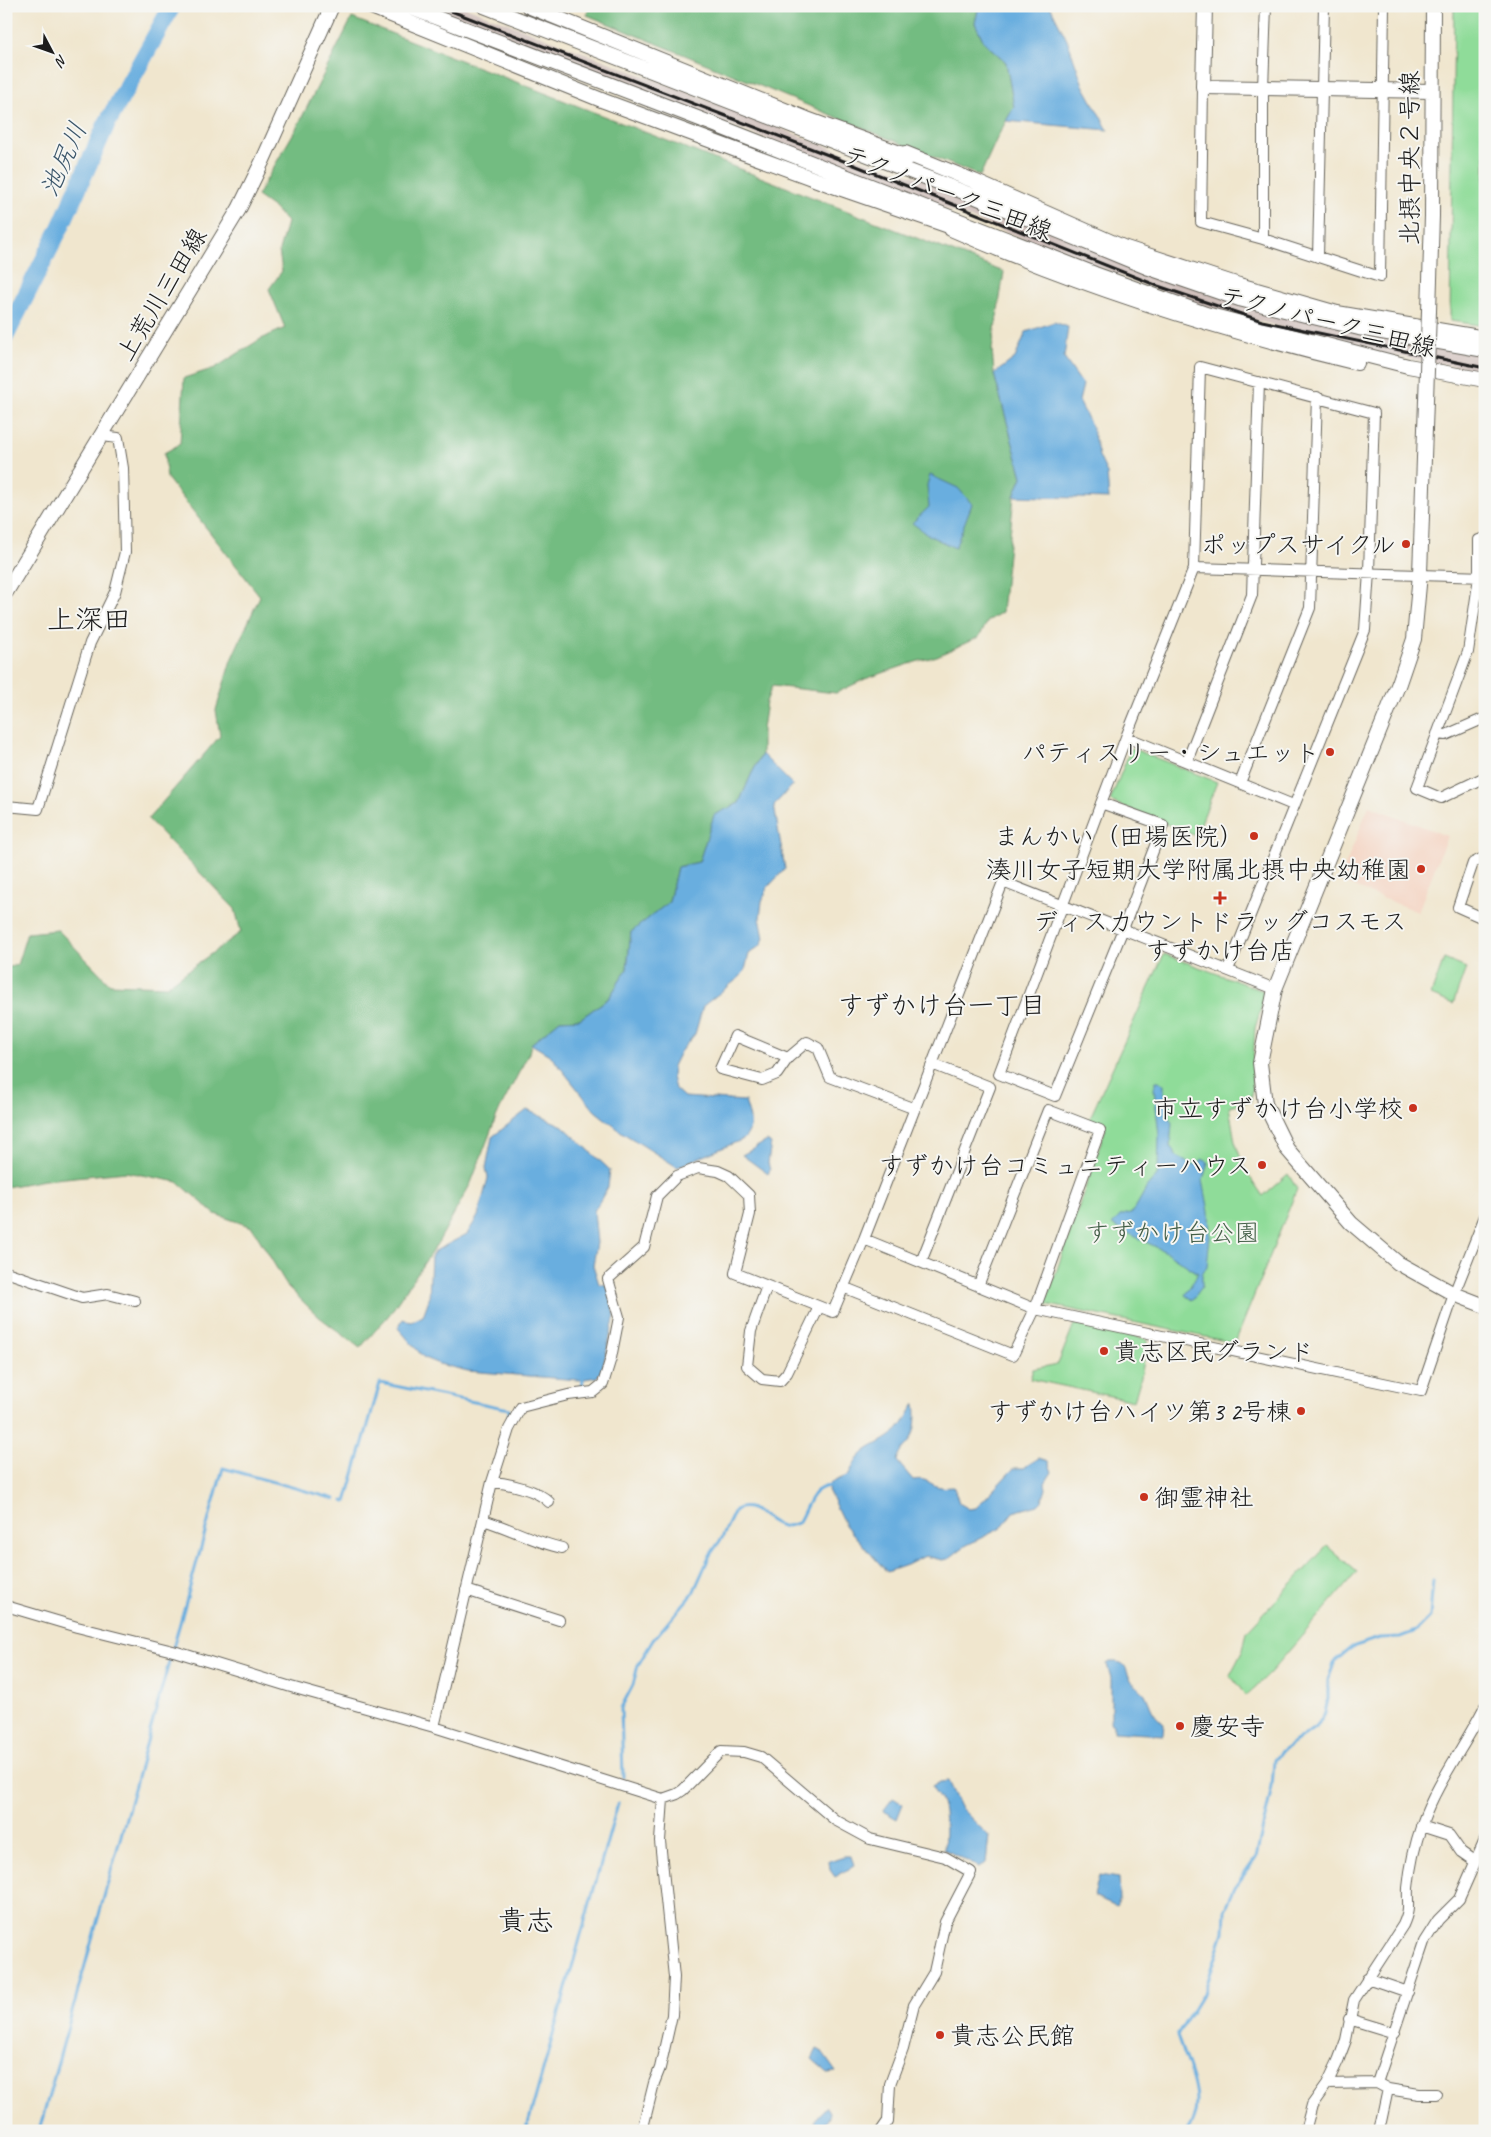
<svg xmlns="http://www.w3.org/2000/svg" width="1491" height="2137" viewBox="0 0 1491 2137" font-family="Caveat,'Klee One',sans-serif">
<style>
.built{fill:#f4d3c1}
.industrial{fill:#d0c0bc}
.green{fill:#8fdc99;stroke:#567c5a}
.forest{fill:#73bc81;stroke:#486c4e}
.water{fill:#69aedf;stroke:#42657e}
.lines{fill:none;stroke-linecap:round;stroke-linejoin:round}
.stream{stroke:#69aedf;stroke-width:3}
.river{stroke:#69aedf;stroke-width:18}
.street-casing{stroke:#66635a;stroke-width:12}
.secondary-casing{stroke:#66635a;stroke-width:16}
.street{stroke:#fff;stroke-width:10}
.secondary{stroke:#fff;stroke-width:14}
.rail{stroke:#1c1c1c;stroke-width:3}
.secondary-bridge-casing{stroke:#66635a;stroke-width:16;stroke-linecap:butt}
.secondary-bridge{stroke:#fff;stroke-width:14}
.poi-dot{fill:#c8321e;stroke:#f6f6f2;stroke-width:2}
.labels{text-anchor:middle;stroke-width:4;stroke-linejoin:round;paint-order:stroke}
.street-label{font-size:25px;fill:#1c1c1c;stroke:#f6f6f2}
.poi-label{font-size:25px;fill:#1c1c1c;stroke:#f6f6f2;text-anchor:end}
.park-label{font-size:25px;fill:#445f48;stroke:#f6f6f2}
.water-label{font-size:26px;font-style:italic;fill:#3b566a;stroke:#f6f6f2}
.neighbourhood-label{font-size:26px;fill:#1c1c1c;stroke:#f6f6f2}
.quarter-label{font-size:28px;fill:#1c1c1c;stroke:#f6f6f2}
</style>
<rect width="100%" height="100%" fill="#f6f6f2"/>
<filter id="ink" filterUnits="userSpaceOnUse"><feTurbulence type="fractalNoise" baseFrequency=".02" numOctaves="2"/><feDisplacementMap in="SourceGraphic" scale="10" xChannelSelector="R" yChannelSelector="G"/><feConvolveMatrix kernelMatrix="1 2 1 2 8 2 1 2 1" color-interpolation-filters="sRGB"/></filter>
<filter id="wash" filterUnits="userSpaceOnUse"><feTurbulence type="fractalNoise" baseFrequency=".0096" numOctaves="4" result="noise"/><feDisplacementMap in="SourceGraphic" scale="20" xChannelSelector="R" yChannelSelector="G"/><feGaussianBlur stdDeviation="1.12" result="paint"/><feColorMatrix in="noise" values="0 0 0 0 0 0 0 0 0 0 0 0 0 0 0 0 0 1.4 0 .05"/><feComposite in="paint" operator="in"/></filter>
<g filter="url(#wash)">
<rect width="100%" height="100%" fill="#f0e6ce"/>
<path class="built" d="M1369,806L1447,836L1418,912L1339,881Z"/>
<path class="industrial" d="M423,6H463L860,159L1485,357V371L1387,355L1197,305L1065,255Z"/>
<path class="green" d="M1454,6H1485V326L1450,321Z
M1131,748L1217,782L1196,836L1110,801Z
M1164,954L1266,992L1255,1028L1251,1101L1229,1106L1235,1142L1245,1170L1263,1196L1288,1174L1297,1189L1235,1343L1045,1304L1106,1128L1089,1120Z
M1444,959L1466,968L1453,1004L1431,995Z
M1074,1324L1148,1339L1141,1377L1134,1401L1030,1379L1033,1369L1058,1364Z
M1327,1546L1357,1572L1270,1673L1246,1696L1230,1675L1243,1650L1247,1631Z"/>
<path class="forest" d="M589,6H979L975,23L984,42L1006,62L1014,107L998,136L980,176L587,15Z
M352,18L1004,272L992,349L994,374L1022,477L1014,496L1002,612L988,621L979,637L937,656L912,663L865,679L836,693L772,686L766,702L762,729V754L751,775L739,803L714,816L699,862L677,867L669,902L631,932L627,969L609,998L580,1019L560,1020L531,1044L529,1053L497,1115L471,1183L439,1241L389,1315L360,1348L318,1316L288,1287L252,1227L215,1214L178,1182L126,1172L45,1180L6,1187V968L17,965L27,933L58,930L110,984L167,986L241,932L235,909L148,819L220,736L216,710L231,660L260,596L167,478L164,453L180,444L184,378L215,368L259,340L285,328L269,289L282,271L279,251L287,222L274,208L257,196L297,127Z"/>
<path class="water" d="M979,6H1050L1068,42L1083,85L1108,130L1006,121L1014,107L1006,62L984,42L975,23Z
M1054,322L1068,327L1064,358L1083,385L1079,401L1092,427L1099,456L1107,473L1109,499L1014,496L1022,477L994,374L1015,358L1026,332Z
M930,475L958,488L972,504L955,548L930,536L912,523L929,507L927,485Z
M762,754L793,785L774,805L785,869L768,887L762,901L760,918L764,938L761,945L749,954L745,970L740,977L703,1006L695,1034L680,1052L673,1066L672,1077L675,1089L684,1097L745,1101C749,1115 755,1127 744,1139L677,1167L623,1133L595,1111L551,1056L531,1044L560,1020L580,1019L609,998L627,969L631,932L669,902L677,867L699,862L714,815L739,803L751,775Z
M1156,1081H1159L1164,1085V1093L1172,1103L1166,1113L1172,1123L1170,1147L1175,1151V1155L1191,1165L1199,1164L1202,1159L1208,1162L1203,1180L1209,1212L1210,1237L1207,1266L1202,1275V1287L1192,1300L1185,1295L1198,1273L1166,1252L1112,1225L1120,1216L1133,1212L1147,1187L1157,1176L1158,1170L1159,1136L1154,1088Z
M527,1110L563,1126L610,1170L608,1187L594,1211L597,1243L593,1265L599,1284L607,1285L615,1315L602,1370L597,1377L578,1380L468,1371L439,1364L424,1358L398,1328L403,1319L411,1322L423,1316L429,1299L431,1257L435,1251L467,1234L478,1216L488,1178L486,1168L492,1137Z
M767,1141L771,1144L768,1163L770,1170L768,1174L742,1155Z
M915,1404C917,1414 916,1432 910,1441C904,1448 899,1452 897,1461L913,1480C929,1477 930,1486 941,1487C945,1488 950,1487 954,1487L959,1503L969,1509L976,1508L1014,1468H1023L1039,1458L1048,1461L1052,1472L1045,1483L1046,1489L1042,1501L1038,1505L1013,1512L1001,1528L965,1546L948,1559L942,1560L925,1556L907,1565L887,1572L845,1525L828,1490L830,1483L849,1475C861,1444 877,1449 898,1430C905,1423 909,1412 915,1404Z
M1110,1662C1129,1661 1124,1669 1131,1680C1134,1685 1141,1689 1145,1694C1152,1708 1150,1712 1164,1724L1163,1735L1114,1732V1724L1111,1722V1678L1107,1664Z
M948,1781L960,1807L989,1836L986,1863L978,1867L944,1849C945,1837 946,1815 942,1804C940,1797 934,1793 932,1787L940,1782Z
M893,1798L903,1804L897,1819L883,1811Z
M844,1856H851L854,1866L835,1877L830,1870L829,1861Z
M1099,1875L1119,1878L1120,1899L1116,1906L1094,1896Z
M817,2049L821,2051L836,2072L828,2073L812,2059Z
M826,2107L830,2113C829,2120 826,2126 818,2126L814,2120Z"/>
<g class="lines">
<path class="stream" d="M582,1387L583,1379
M343,1501L346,1502L380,1383L509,1409V1417
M623,1777L621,1708L633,1685L638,1665L653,1640L693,1593L710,1555L722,1538L735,1510C753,1500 767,1523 782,1526C787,1527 794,1524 798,1523C807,1509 810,1487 830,1486
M39,2131L223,1468L335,1499
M526,2131L618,1803
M1187,2131C1208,2103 1187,2066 1177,2036L1205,1990L1224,1932L1225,1910L1235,1887L1256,1858L1272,1787L1274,1760L1280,1753L1317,1726L1325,1713L1328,1699V1680L1335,1661L1352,1647L1380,1638L1400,1637L1416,1631L1430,1617L1433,1580"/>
<path class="river" d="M6,335L60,228L106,125L172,6"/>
</g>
</g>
<g filter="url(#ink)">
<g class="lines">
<g class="street-casing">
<path id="street" d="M1203,87L1201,222L1263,239L1380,277L1384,6
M1263,239V88L1266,6
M1318,257L1324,6
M1485,538L1479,540V577L1468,652L1417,788L1441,798L1485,777
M1194,568L1485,577
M1437,734L1446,735L1485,718
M1126,737L1293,805
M1187,761L1252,595L1259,382
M1240,783L1310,608L1317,397
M1101,803L1163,825L1123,929L1055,1096L999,1074L1126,737L1194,568L1200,367L1374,413L1369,572L1365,630L1228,970
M6,806L38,809L90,643L115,592L125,552L123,468L118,438L102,436
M1485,857L1473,863L1458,907L1485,919
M788,1058L735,1036L720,1069L762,1080L777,1074L788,1058L807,1042L818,1048L830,1077L915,1109
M864,1239L1035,1309L1421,1391L1454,1294L1485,1216
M921,1262L990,1087L932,1064
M6,1272L82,1298L108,1294L135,1301
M767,1286L751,1331L747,1366L762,1379L780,1381L787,1373L819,1307
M843,1287L1013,1355L1035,1309L1100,1130L1048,1110L978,1286
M492,1482C508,1483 538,1490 549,1502
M483,1520C510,1528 534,1542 562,1548
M466,1590L559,1620
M6,1606L77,1627L177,1652L291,1687L434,1727L663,1799L677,1794L683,1790L721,1751L744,1752L761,1757L835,1820L870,1839L945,1857L971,1872L945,1922L934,1972L914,2005L903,2049L890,2084L888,2121L881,2131
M434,1727L492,1482L509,1429L521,1407L568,1395L593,1392L603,1384L611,1358L619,1317L608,1279L644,1247L657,1196L677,1176L698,1168L718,1171L729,1176L749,1195L750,1214L735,1273L833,1312L864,1239L1003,882L1275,989
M1421,1826L1449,1835L1461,1852L1474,1861
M1367,1978L1408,1992
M1349,2019L1395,2033
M1377,2083L1388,2089L1379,2131
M1327,2084L1377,2083L1424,1942L1438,1920L1459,1899L1485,1840
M1388,2089L1419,2094H1436
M642,2131L654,2083L660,2068L672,2015L674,1977L660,1841L663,1799
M1305,2131L1312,2105L1327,2084L1338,2061L1346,2040L1354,2000L1403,1925C1411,1907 1407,1905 1408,1888C1410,1867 1415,1844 1422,1824C1437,1782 1465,1746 1485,1706"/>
</g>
<g class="secondary-casing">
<path id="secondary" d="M369,6L604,101L833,186L960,230
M406,6L700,119L1095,274L1206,314L1408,366L1485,380
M484,6L961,191L1149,268L1239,299L1359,328L1485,350
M528,6L807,119L911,157
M1205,6L1203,87L1432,91
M905,153L974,181L1123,247L1239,285L1337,313L1485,338
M951,229C1082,287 1219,330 1357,363
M1429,311L1432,216L1433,6
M1426,400L1420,574L1414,639L1399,683L1275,989L1260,1063L1265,1104L1287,1149L1351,1223L1398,1263L1454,1294L1485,1306
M6,592L239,209L263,160L332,6"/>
</g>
<use href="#street" class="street"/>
<use href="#secondary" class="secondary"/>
<path class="rail" d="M438,6L849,163L1158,286L1262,321L1485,368"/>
<g class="secondary-bridge-casing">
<path id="secondary-bridge" d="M1426,400L1429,311"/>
</g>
<use href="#secondary-bridge" class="secondary-bridge"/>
</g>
</g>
<g class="poi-dot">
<circle cx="1406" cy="544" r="5"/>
<circle cx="1330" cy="752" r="5"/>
<circle cx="1254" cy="836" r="5"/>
<circle cx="1421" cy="869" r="5"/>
<path d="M1217.5 890.5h5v5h5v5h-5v5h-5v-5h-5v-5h5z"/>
<circle cx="1413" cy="1108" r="5"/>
<circle cx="1262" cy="1165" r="5"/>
<circle cx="1104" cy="1351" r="5"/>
<circle cx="1301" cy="1411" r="5"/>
<circle cx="1144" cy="1497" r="5"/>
<circle cx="1180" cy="1726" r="5"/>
<circle cx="940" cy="2035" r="5"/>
</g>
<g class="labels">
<g class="street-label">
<text transform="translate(1409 158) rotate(-90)" y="9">北摂中央２号線</text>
<text transform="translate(948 192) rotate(21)" y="9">テクノパーク三田線</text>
<text transform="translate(161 294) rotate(-59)" y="9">上荒川三田線</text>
<text transform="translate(1328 321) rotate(14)" y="9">テクノパーク三田線</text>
</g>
<g class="poi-label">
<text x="1396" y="553">ポップスサイクル</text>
<text x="1320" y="761">パティスリー・シュエット</text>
<text x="1244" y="845">まんかい（田場医院）</text>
<text x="1411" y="878">湊川女子短期大学附属北摂中央幼稚園</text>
<text x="1220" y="930" text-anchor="middle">ディスカウントドラッグコスモス<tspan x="1220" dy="29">すずかけ台店</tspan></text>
<text x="1403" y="1117">市立すずかけ台小学校</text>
<text x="1252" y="1174">すずかけ台コミュニティーハウス</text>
<text x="1114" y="1360" text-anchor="start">貴志区民グランド</text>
<text x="1291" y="1420">すずかけ台ハイツ第3 2号棟</text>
<text x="1154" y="1506" text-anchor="start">御霊神社</text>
<text x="1190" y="1735" text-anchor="start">慶安寺</text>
<text x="950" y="2044" text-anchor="start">貴志公民館</text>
</g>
<g class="park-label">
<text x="1172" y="1241">すずかけ台公園</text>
</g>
<g class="water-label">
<text transform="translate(63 159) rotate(-66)" y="9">池尻川</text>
</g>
<g class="neighbourhood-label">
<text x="942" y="1014">すずかけ台一丁目</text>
</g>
<g class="quarter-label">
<text x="89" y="629">上深田</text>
<text x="526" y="1930">貴志</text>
</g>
</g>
<rect width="1491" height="2137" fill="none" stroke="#f6f6f2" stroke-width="25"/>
<g transform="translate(52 52) rotate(131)" stroke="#f6f6f2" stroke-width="4" paint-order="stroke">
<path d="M0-4L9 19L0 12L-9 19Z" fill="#1c1c1c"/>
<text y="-8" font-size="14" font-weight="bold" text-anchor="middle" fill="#1c1c1c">N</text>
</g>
</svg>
